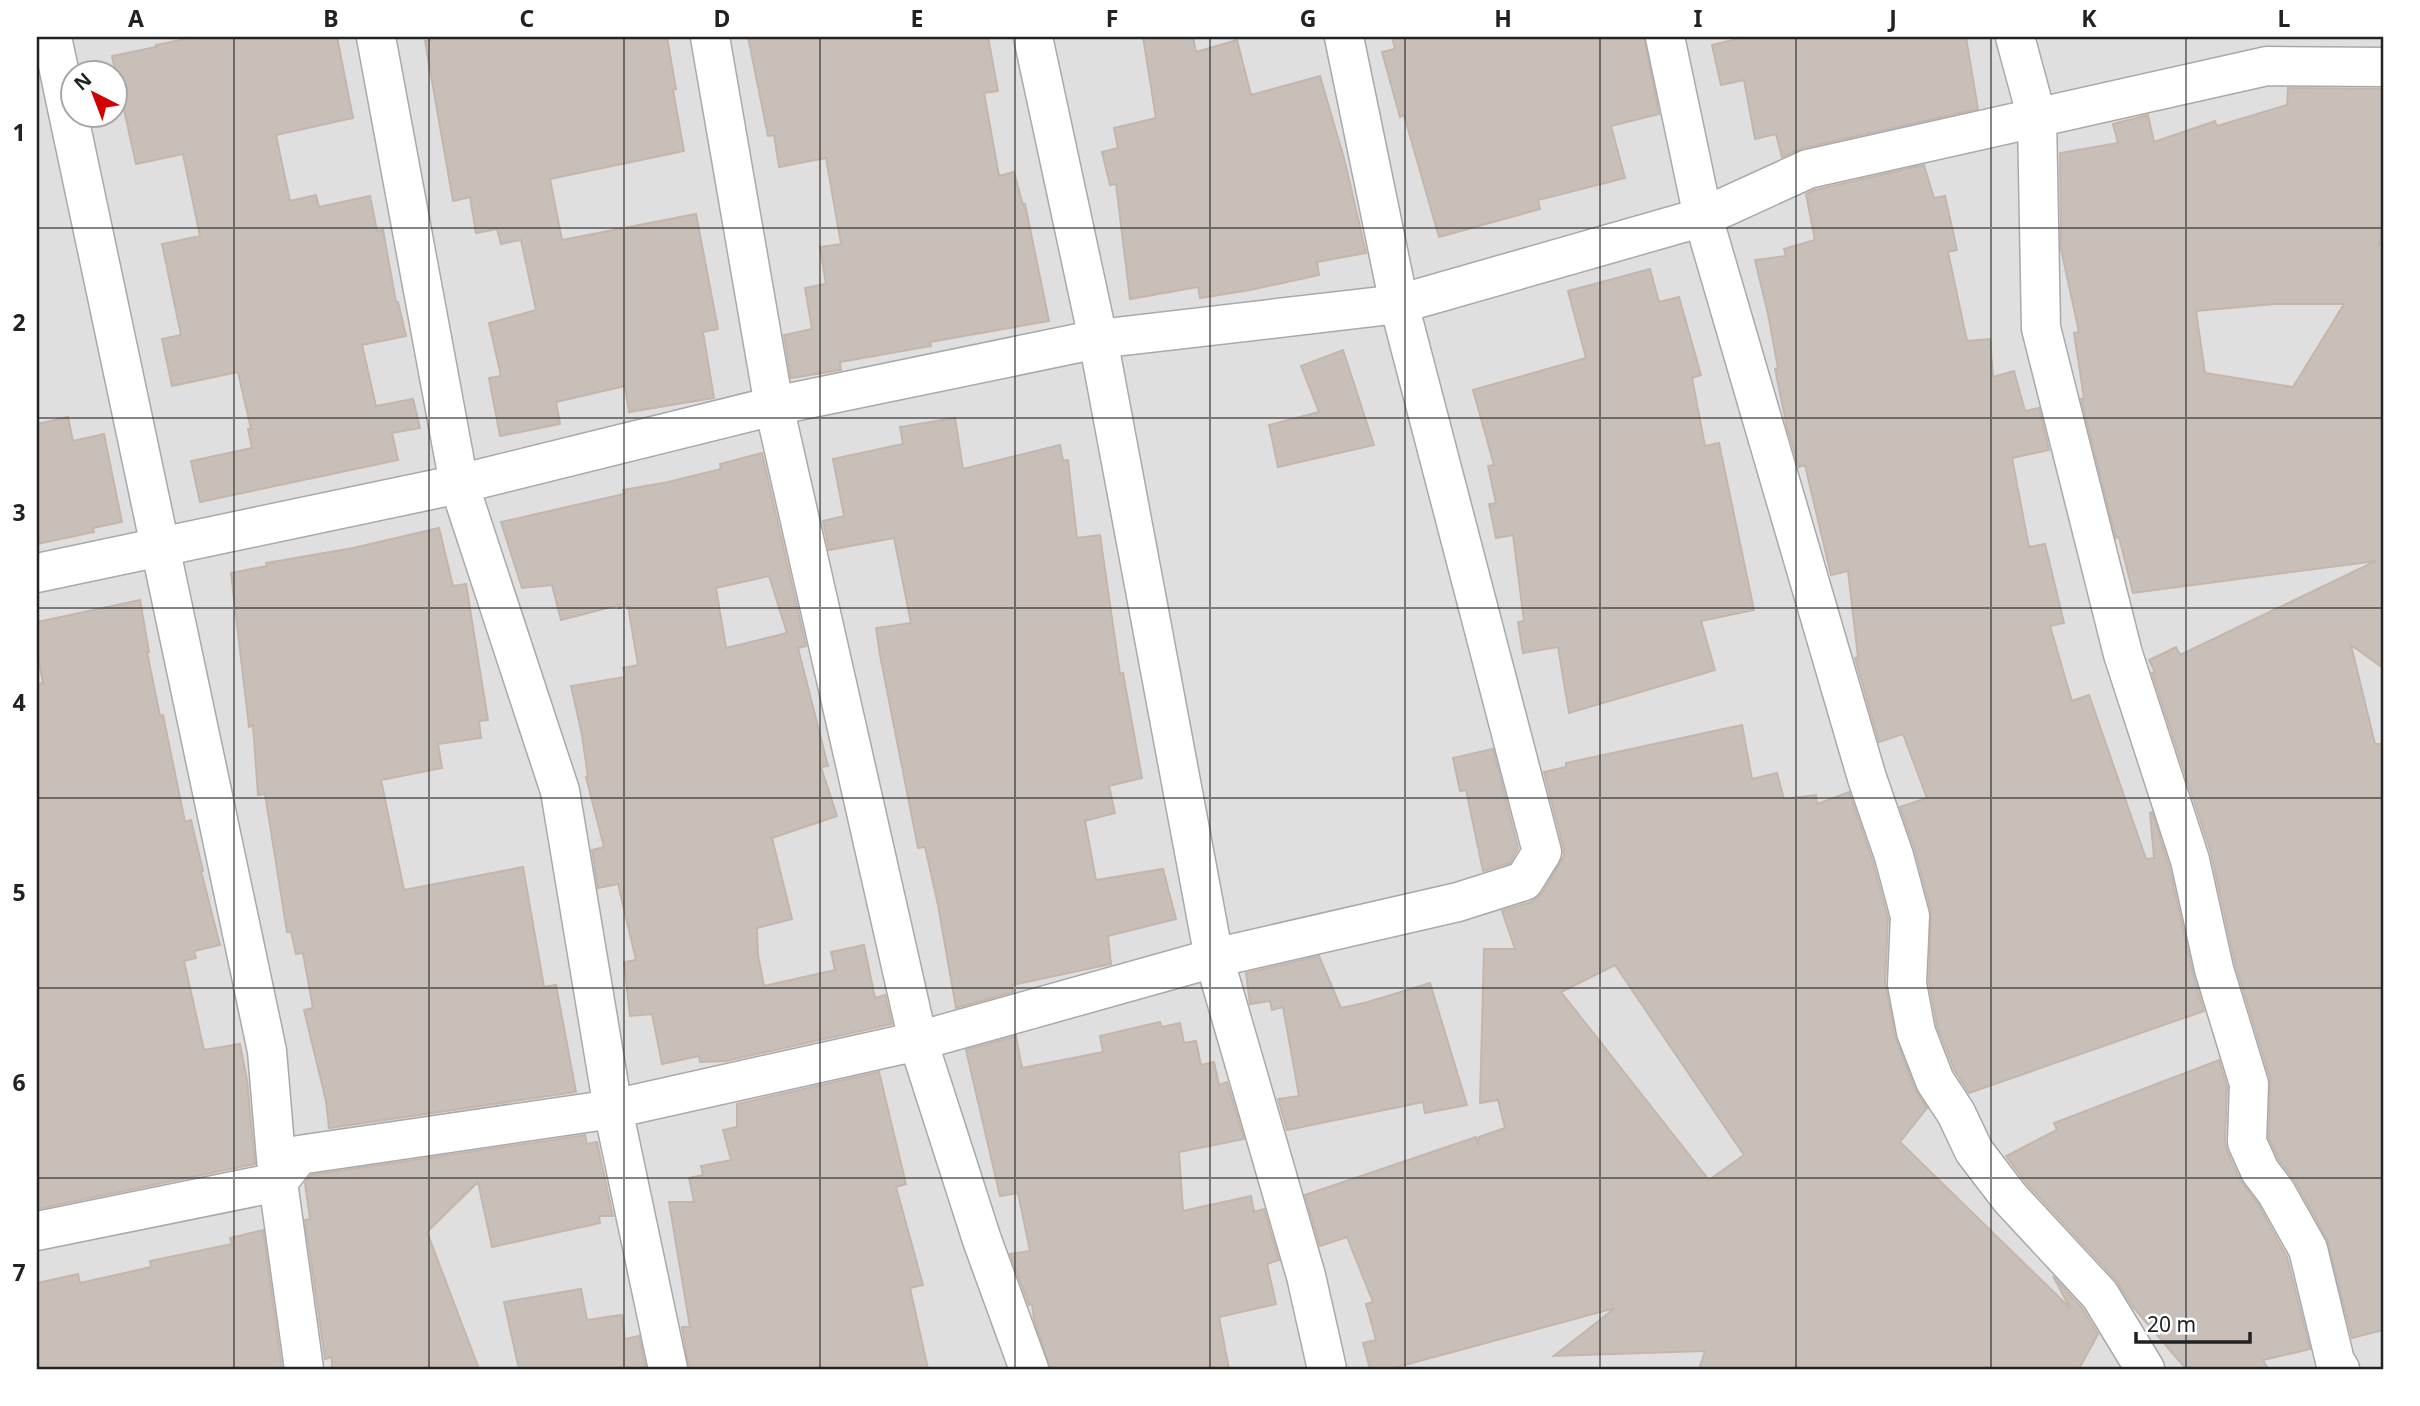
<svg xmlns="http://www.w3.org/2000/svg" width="2420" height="1406" viewBox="0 0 2420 1406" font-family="'Noto Sans',sans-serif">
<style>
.residential{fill:#e0dfdf;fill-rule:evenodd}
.building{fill:#c7bfb8;stroke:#c4b6ab;stroke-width:2;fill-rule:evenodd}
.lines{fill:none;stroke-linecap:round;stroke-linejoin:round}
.street-casing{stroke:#a9a9a9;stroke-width:41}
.street{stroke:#fff;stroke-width:38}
.grid{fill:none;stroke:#222;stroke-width:2;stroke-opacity:0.55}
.neatline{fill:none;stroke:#222;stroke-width:2.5}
.grid-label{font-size:23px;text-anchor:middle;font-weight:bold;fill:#222}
</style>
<rect width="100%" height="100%" fill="#f2efe9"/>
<path class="residential" d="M37,37H2383V1369H37ZM74,74H116V116H74Z"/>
<path class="building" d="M195,37H337L353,118L276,135L290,201L316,195L319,207L370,196L377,231L383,230L396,302H398L406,336L362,345L376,406L413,399L420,428L392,433L398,460L200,502L191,461L252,448L248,429H251L238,372L172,386L162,339L181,335L162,244L200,236L183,154L136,164L112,56L156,47V45Z
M447,37H667L676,89L673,90L684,151L550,179L562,240L696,214L718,329L703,332L714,398L629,412L625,386L556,402L560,424L500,436L489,378L501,376L489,323L536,310L521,240L501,244L497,229L476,233L470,197L453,201L425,41Z
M748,37H988L998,91L984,93L999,176L1014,172L1023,205L1025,204L1049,321L930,342L931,346L840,362L841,370L791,378L784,335L812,329L805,288L826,284L820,247L841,244L826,158L779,167L774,135L768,136Z
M1143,37H1193L1196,52L1237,40L1251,95L1320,76L1345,162L1366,253L1317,262L1319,275L1250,290L1200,298L1198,287L1130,299L1116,184L1110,185L1102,152L1118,148L1114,128L1156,118Z
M1392,37H1644L1659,114L1611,126L1625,178L1538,200L1540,209L1439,237L1404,115L1400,117L1382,52L1395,49Z
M1745,37H1966L1978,109L1803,148L1782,157L1776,134L1755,139L1744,80L1721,85L1712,45Z
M2288,88L2383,89V226L2378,247L2383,239V668L2351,645L2375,744H2383V1330L2352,1338L2327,1239L2295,1181L2279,1160L2269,1138L2270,1078L2235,963L2211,853L2152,673L2155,672L2149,660L2176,647L2180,655L2376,561L2133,593L2119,537L2116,538L2081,399L2084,398L2074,333L2079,332L2061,249L2060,153L2118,143L2113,124L2148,115L2154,142L2215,121L2217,126L2287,105ZM2275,304H2344L2293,387L2205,373L2196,311Z
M1924,165L1934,198L1945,196L1957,250L1948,252L1967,341L1990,339L1993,377L2014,371L2025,411L2039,408L2049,450L2012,458L2029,547L2045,544L2064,623L2050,626L2072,701L2089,695L2146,859L2154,858L2150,813L2152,812L2169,866L2193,974L2204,1011L1969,1093L1955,1071L1937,1026L1929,982L1931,911L1915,850L1900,807L1927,798L1903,734L1879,742L1855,658L1858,657L1848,571L1831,575L1805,465L1799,467L1787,427L1775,369L1778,368L1768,314L1755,260L1786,256L1784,249L1815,240L1806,194L1815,190Z
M1650,269L1659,302L1679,297L1701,375L1692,378L1705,446L1719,443L1754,610L1701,621L1715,670L1569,713L1558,647L1523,653L1518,622L1524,621L1513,535L1496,538L1489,504L1496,503L1488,466L1494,465L1473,390L1586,358L1568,291Z
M1343,350L1374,445L1278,467L1269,425L1319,412L1301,366Z
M68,417L73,441L104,434L122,522L93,528L94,532L37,544V424Z
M955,418L963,469L1060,445L1063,461L1068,460L1077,538L1100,535L1120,674L1123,673L1142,778L1109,786L1115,813L1085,821L1096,880L1163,869L1176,919L1108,936L1111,964L1012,985L1013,992L956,1008L938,905L925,847L918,848L880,655L876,628L911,623L894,538L829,550L823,521L844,516L833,459L903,444L900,427Z
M762,453L806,646L798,648L828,766L821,767L837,816L772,838L792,919L757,928L758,955L764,986L835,970L831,952L864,945L875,998L885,995L892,1024L726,1061L700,1062L699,1056L662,1064L652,1014L630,1016L624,962L636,960L618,884L598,888L592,850L604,847L586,777H588L582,735L571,686L625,677L623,668L638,665L628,606L619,608V605L561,620L552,585L522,588L501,522L624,494L623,490L668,482L721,469L720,464ZM769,576L787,633L726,648L716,588Z
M439,528L453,586L466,584L488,720L479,721L481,738L438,744L442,768L381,780L404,890L523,867L544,987L556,985L576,1092L329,1128L326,1101L304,1010L313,1008L303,953L296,954L291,932H287L265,794L258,795L253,725L249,727L231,573L267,566L266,563L353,548Z
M140,600L149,652H147L160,716L163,715L185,822L191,820L203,871H201L220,945L194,951L196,958L184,961L204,1050L240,1044L247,1080L255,1164L37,1209V684L43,683L37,652V622Z
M1742,725L1752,779L1777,773L1784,799L1816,795L1817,804L1849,792L1873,862L1888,918L1885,983L1895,1036L1915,1089L1927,1108L1900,1142L2070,1308L2053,1276L2082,1308L2098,1334L2079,1369H1699L1705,1351L1554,1356L1615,1308L1390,1369H1370L1363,1343L1376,1340L1366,1304L1373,1302L1347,1237L1320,1246L1305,1195L1476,1137L1478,1145L1479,1137L1505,1128L1498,1100L1480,1103L1484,949H1515L1502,911L1531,902L1542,893L1564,856L1563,846L1544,772L1566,767V763ZM1615,965L1744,1155L1709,1180L1561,992Z
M1493,749L1518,848L1510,863L1483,871L1466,790L1460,791L1453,758Z
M1319,956L1341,1008L1368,1002L1430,983L1467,1105L1425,1113L1423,1102L1287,1130L1278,1099L1299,1096L1283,1007L1272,1010L1270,1001L1250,1004L1246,973Z
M1160,1022L1162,1027L1180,1023L1184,1043L1196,1041L1201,1065L1214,1062L1219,1085L1227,1082L1244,1139L1179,1152L1183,1211L1251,1196L1254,1212L1264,1209L1279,1260L1267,1264L1276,1304L1219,1317L1229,1369H1050L1034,1319L1032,1304L1029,1305L1010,1254L1030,1251L1018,1193L1000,1196L966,1050L1016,1036L1022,1068L1103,1052L1100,1036Z
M2219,1060L2227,1087L2225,1141L2227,1151L2240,1180L2258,1204L2287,1257L2310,1349L2263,1360L2268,1369H2186L2133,1307L2116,1280L2027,1184L2006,1156L2057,1130L2054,1123Z
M879,1072L906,1184L896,1187L923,1285L910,1288L928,1369H689L682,1327H690L669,1202H694L689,1178L703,1175L701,1166L731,1160L723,1130L737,1127V1104Z
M585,1135L587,1144L597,1142L613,1216H599L600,1223L492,1247L478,1182L427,1232L479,1369H332V1357L325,1359L305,1220L310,1219L305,1183L311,1175Z
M263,1230L282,1369H37V1283L78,1274L80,1283L151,1267L150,1261L232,1244L230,1238Z
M581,1289L587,1320L622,1315L625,1339L639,1336L646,1369H519L504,1302Z"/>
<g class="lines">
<g class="street-casing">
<path id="street" d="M52,37L267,1051L278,1182L304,1369
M376,37L459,484L560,791L613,1109L668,1369
M710,37L774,406L918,1041L982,1240L1029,1369
M1033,37L1098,339L1214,958L1306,1276L1327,1369
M1665,37L1703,217L1867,778L1894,856L1910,916L1907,984L1916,1032L1935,1081L1956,1113L1974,1151L2010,1198L2100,1295L2145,1369
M2015,37L2037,118L2041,328L2123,654L2190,860L2214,969L2249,1084L2247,1142L2260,1171L2276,1192L2308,1249L2335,1361L2340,1369
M37,573L459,484L774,406L1098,339L1399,304L1703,217L1808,169L2267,66L2383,67
M37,1231L278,1182L299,1155L613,1109L918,1041L1214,958L1458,902L1524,881L1542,852L1399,304L1344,37"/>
</g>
<use href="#street" class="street"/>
</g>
<path class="grid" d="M234,37V1369M429,37V1369M624,37V1369M820,37V1369M1015,37V1369M1210,37V1369M1405,37V1369M1600,37V1369M1796,37V1369M1991,37V1369M2186,37V1369M37,228H2383M37,418H2383M37,608H2383M37,798H2383M37,988H2383M37,1178H2383"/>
<rect width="2420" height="1406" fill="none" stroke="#ffffff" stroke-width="77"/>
<g transform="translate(94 94) rotate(318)"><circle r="33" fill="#ffffff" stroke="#a7a7a7" stroke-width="2"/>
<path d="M0-5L12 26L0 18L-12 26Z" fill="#d40000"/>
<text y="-10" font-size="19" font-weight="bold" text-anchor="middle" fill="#222222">N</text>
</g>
<path d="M2136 1332v10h114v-10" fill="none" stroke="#222222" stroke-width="3.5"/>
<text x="2147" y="1332" font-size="21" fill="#222222" stroke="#ffffff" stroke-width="5" paint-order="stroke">20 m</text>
<rect x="38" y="38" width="2344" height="1330" class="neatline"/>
<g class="grid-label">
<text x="136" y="27">A</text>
<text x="331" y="27">B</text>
<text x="527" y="27">C</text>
<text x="722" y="27">D</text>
<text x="917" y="27">E</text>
<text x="1112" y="27">F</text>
<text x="1308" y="27">G</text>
<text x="1503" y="27">H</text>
<text x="1698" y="27">I</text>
<text x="1893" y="27">J</text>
<text x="2089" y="27">K</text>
<text x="2284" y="27">L</text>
<text x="19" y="141">1</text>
<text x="19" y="331">2</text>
<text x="19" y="521">3</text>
<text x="19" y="711">4</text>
<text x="19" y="901">5</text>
<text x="19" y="1091">6</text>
<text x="19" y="1281">7</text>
</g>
</svg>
